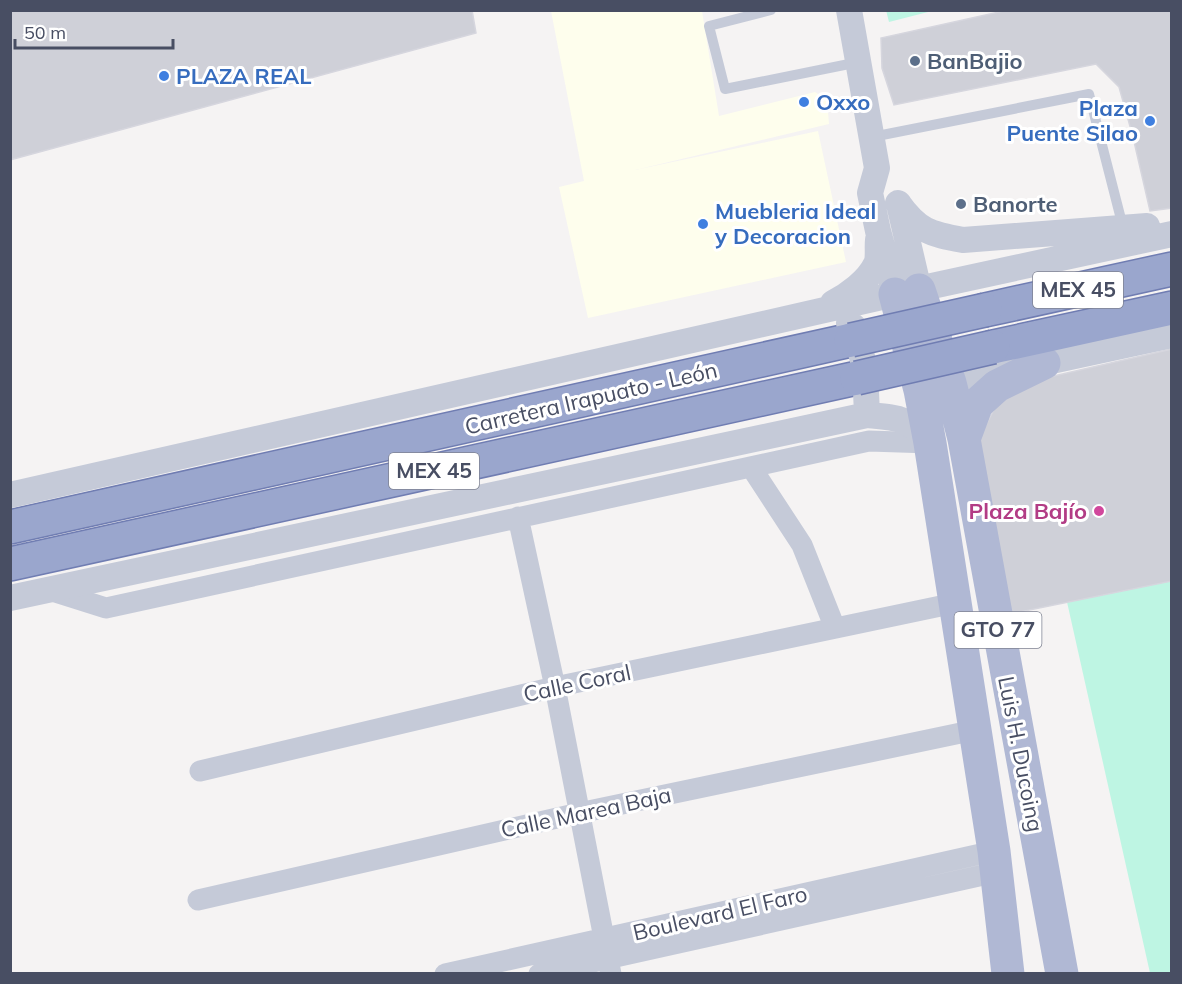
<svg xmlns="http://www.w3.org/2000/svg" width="1182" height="984" viewBox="0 0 1182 984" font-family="Mulish,sans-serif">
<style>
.commercial{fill:#fefeed}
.green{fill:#bef5e3}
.building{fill:#cfd0d8;stroke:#d6d6de;stroke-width:1.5}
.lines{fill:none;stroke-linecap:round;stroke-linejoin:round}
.trunk-casing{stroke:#707db2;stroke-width:36}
.service{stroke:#c5cad8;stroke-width:10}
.minor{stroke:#c5cad8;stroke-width:21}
.tertiary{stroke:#c5cad8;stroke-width:26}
.primary{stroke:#b0b8d4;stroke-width:33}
.trunk{stroke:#9aa6cd;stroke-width:33}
.trunk-bridge-casing{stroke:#707db2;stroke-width:36;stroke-linecap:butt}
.trunk-bridge{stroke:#9aa6cd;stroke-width:33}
.service-dot{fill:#5c6f8a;stroke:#fff;stroke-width:2}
.shop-dot{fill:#3f7fe0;stroke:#fff;stroke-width:2}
.hotel-dot{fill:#d1479c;stroke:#fff;stroke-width:2}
.labels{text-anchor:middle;stroke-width:6;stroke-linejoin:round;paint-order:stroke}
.shield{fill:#fff;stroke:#7f8392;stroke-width:1.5}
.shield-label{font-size:21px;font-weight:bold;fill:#484e63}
.service-label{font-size:22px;font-weight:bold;fill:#4e5e75;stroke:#fff;text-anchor:start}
.shop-label{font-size:22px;font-weight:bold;fill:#366cbe;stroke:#fff;text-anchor:start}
.street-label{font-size:22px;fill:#484e63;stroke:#fff}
.hotel-label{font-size:22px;font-weight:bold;fill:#b23c85;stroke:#fff;text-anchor:end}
</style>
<rect width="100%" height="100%" fill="#f5f3f3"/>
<path class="commercial" d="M551,11H702L719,116L815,92L827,100L829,124L635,170L818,131L846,262L588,318L559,187L584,181Z"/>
<path class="green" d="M886,10H932V11L889,22Z
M1171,581V973H1150L1067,602Z"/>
<path class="building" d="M10,10H472L476,33L10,160Z
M1008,10H1172V208L1150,211L1133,137L1119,87L1096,64L894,105L882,68L881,38Z
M1172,349V581L995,617L977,442L999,400L1045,378Z"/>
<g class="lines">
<g class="trunk-casing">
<path id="trunk" d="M985,310L1172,269
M993,347L1172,308
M10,527L851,340
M10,564L857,378"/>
</g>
<path class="service" d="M771,10L709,26L725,89L859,62
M872,137L1089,94L1123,227"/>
<path class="minor" d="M751,467L802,545L835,628
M518,517L555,687L611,974
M49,590L106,608L869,441L930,443
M200,771L555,687L955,603
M198,900L579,813L975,730
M445,974L994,851
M539,974L997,872"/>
<path class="tertiary" d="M849,10L877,168L870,193L878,231L895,294
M898,203C918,231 930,234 963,240L1147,226
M899,204L919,290
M833,303C848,295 868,281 876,264C879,258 877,247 878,240
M849,323L854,327L865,368L867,415
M932,387L1172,335
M10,495L895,294L1172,234
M10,598L867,415C901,418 906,417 930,443"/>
<path class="primary" d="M919,290L950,383L964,439L1062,974
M895,294L920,390L930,443L994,851L1008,974
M964,439L977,404L997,386L1044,363"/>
<use href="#trunk" class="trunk"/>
<g class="trunk-bridge-casing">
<path id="trunk-bridge" d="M851,340L985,310
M857,378L993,347"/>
</g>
<use href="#trunk-bridge" class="trunk-bridge"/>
</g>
<g class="service-dot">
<circle cx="915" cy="61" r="6"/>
<circle cx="961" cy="204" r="6"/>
</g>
<g class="shop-dot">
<circle cx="164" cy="76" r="6"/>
<circle cx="804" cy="102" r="6"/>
<circle cx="1150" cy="121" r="6"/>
<circle cx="703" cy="224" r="6"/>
</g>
<circle class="hotel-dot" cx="1099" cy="511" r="6"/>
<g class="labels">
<g class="shield">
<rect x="1033" y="272" width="90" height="36" rx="4.5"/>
<rect x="389" y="453" width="90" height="36" rx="4.5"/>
<rect x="954.5" y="612" width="87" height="36" rx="4.5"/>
</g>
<g class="shield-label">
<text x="1078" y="297">MEX 45</text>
<text x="434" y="478">MEX 45</text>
<text x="998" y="637">GTO 77</text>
</g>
<g class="service-label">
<text x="927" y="69">BanBajio</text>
<text x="973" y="212">Banorte</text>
</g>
<g class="shop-label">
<text x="176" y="84">PLAZA REAL</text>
<text x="816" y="110">Oxxo</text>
<text x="1138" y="116" text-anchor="end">Plaza<tspan x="1138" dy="25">Puente Silao</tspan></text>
<text x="715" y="219">Muebleria Ideal<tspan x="715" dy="25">y Decoracion</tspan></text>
</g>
<g class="street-label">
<text transform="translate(591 398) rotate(-13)" y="8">Carretera Irapuato - León</text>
<text transform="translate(577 683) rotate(-12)" y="8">Calle Coral</text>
<text transform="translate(1021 754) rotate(79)" y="8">Luis H. Ducoing</text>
<text transform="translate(586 812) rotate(-12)" y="8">Calle Marea Baja</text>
<text transform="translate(720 913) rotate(-13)" y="8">Boulevard El Faro</text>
</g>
<g class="hotel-label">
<text x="1087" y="519">Plaza Bajío</text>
</g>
</g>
<rect width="1182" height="984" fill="none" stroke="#484e63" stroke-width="24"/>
<path d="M15 39v9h158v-9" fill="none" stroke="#484e63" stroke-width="3"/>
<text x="24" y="39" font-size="18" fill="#484e63" stroke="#ffffff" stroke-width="4.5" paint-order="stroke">50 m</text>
</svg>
